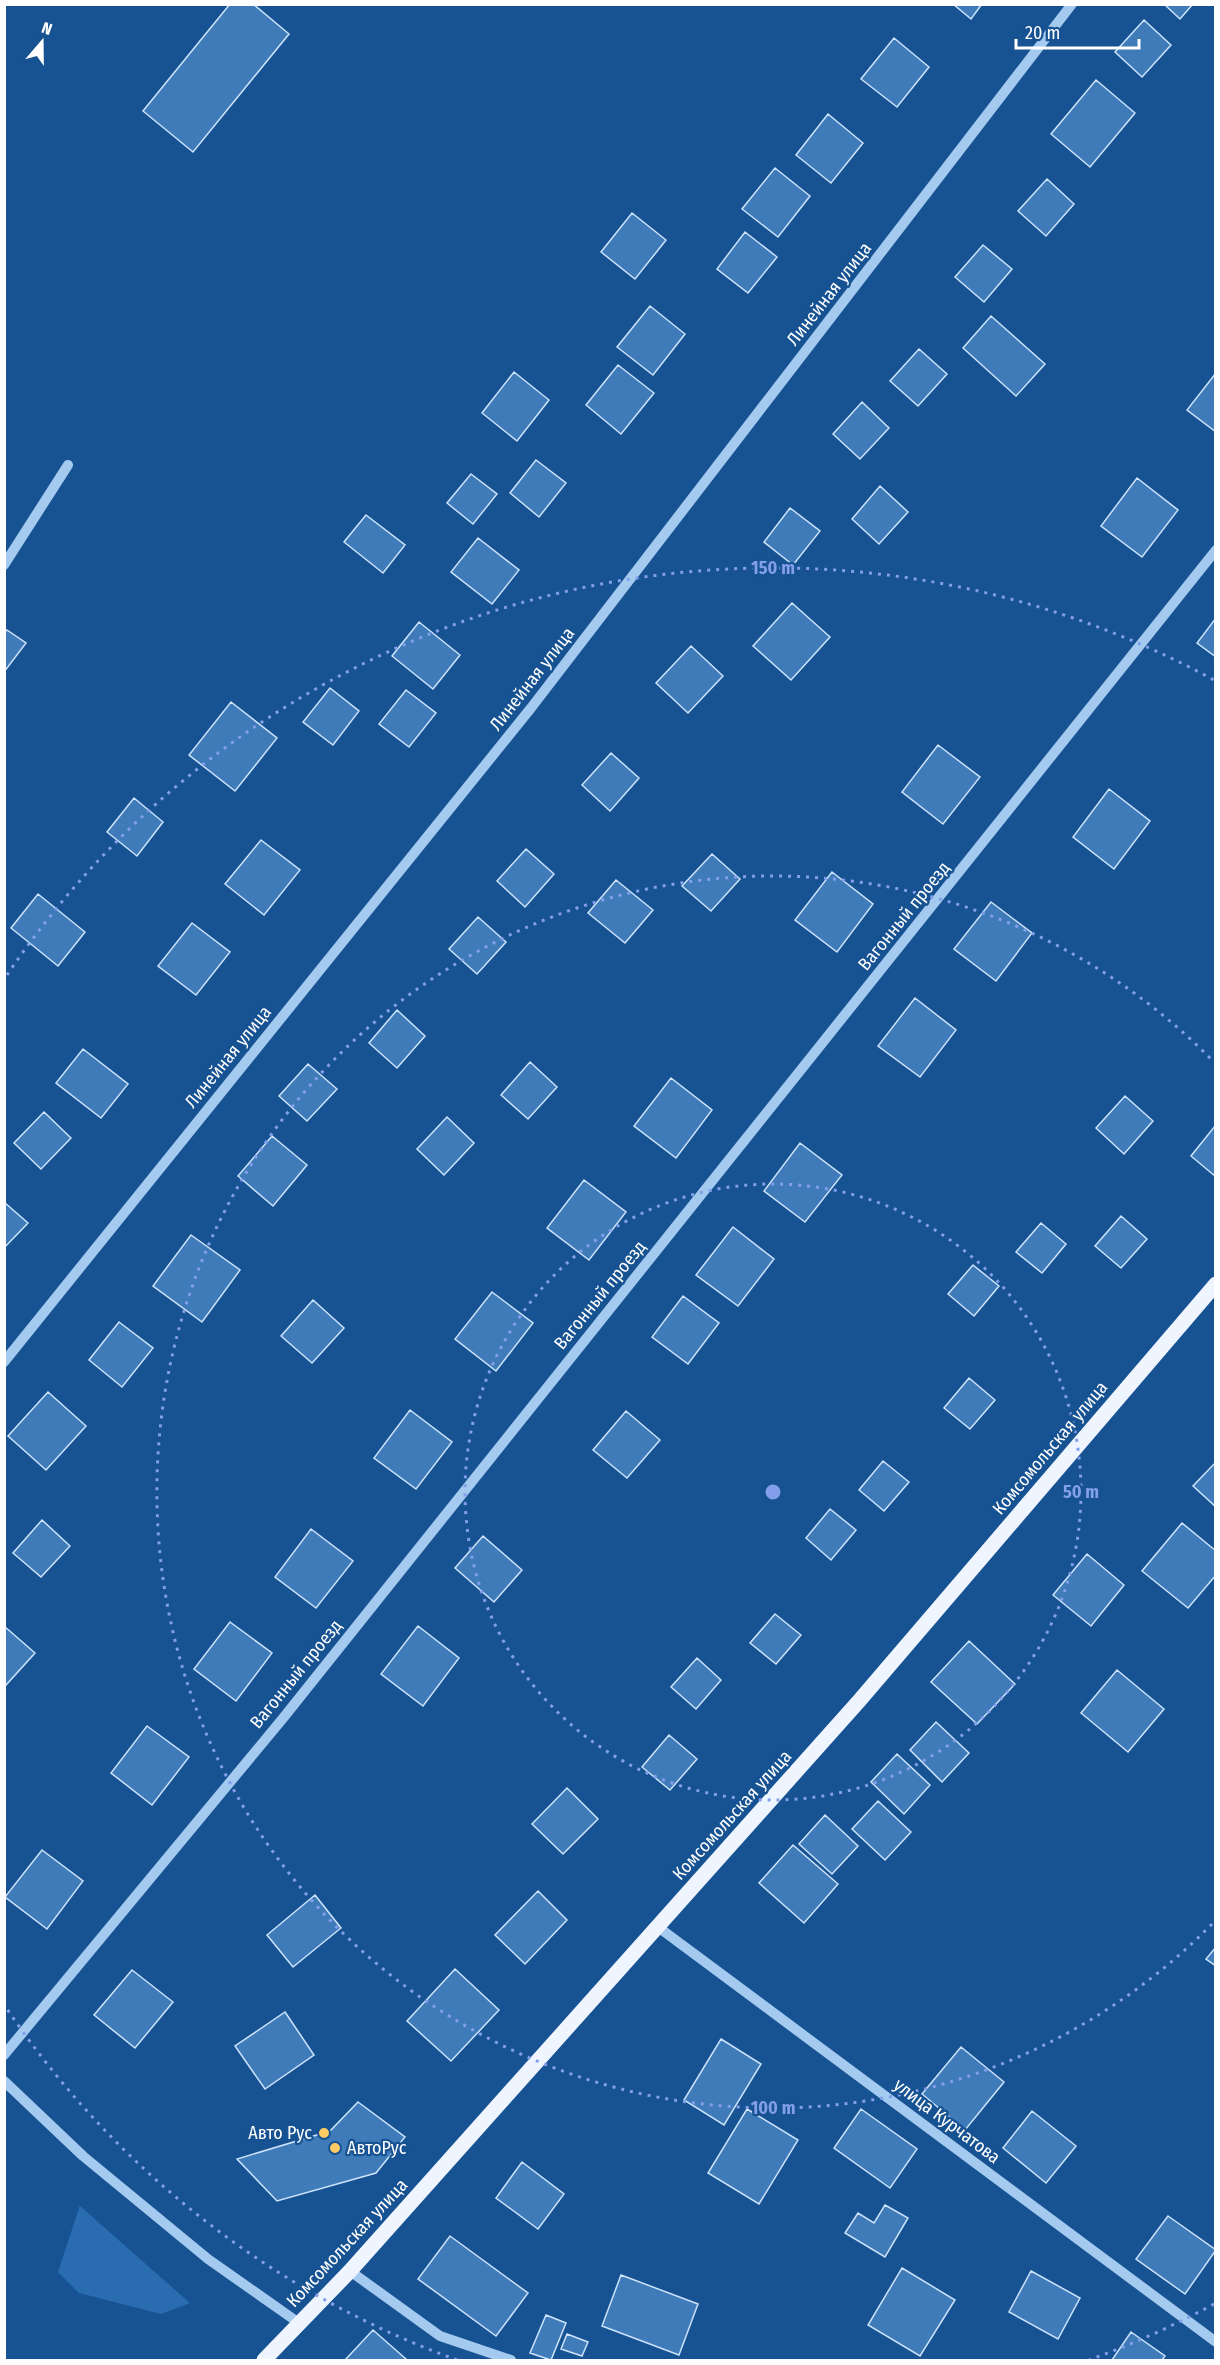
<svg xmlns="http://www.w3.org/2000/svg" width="1220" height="2365" viewBox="0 0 1220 2365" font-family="'Fira Sans Condensed',sans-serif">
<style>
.green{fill:#296cb0}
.building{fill:#3f7bb9;stroke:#cce3fb;stroke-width:1.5}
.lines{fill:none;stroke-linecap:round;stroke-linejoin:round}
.minor{stroke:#a5caf0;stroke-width:10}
.major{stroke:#eef5ff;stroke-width:15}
.ring{fill:none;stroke:#839eea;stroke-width:3;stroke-dasharray:3 6}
.poi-dot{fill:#ffcb64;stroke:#175292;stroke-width:2}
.labels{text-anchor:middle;stroke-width:4.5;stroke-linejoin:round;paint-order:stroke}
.street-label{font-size:18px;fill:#fff;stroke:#175292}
.poi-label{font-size:18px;fill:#fff;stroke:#175292;text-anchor:end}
.centre{fill:#839eea;stroke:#175292;stroke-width:3}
.ring-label{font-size:18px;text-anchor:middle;font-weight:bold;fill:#839eea;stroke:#175292;stroke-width:4.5;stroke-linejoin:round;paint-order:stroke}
</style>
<rect width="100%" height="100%" fill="#175292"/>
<path class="green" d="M80,2205V2206L190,2303L161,2314L79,2293L58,2272Z"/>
<path class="building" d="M230,4H253L289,34L193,152L143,111Z
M953,4H982L971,19Z
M1164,4H1193L1180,19Z
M1144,20L1171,45L1142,77L1115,52Z
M894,38L929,67L897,107L861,79Z
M1096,80L1135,113L1090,167L1051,134Z
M828,114L863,143L831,183L796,155Z
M775,168L810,196L778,237L742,209Z
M1047,179L1074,204L1046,236L1018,211Z
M632,213L666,240L635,279L601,252Z
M745,232L777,257L748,293L717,269Z
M983,245L1012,269L984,302L955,277Z
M650,306L685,334L653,375L617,347Z
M991,316L1045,364L1016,396L963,348Z
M919,349L947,374L918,406L890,381Z
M618,365L654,393L621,434L586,405Z
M514,372L549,400L517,441L482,413Z
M1216,373V432L1187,410Z
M862,402L889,428L860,459L833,434Z
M536,460L566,483L539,517L510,493Z
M471,474L497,494L473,524L447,503Z
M1137,478L1178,510L1142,557L1101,526Z
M880,486L908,512L879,544L852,519Z
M790,508L820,531L793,565L764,542Z
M366,515L405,545L383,573L344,542Z
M478,538L519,570L492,604L451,572Z
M792,603L830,637L791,680L753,646Z
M1216,618V657L1197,643Z
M419,622L460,655L433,689L392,656Z
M7,630L26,643L4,672V633Z
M691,646L723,676L688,713L656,683Z
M330,688L359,711L333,745L303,722Z
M406,690L436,713L409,747L379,724Z
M231,702L277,738L235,791L189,755Z
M938,745L980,777L943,824L902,792Z
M611,753L639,778L610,811L582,785Z
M1109,789L1150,821L1114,869L1073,837Z
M134,798L163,822L137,856L107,832Z
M261,840L300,870L264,915L225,884Z
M526,849L554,874L525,907L497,881Z
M712,854L740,879L711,911L682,886Z
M832,872L873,904L837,952L795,920Z
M616,880L653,910L625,943L588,913Z
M38,894L85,932L58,966L11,928Z
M991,902L1032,933L996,981L954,949Z
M478,917L506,942L477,974L449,949Z
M192,923L230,952L196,995L158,966Z
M915,998L956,1030L920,1077L878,1046Z
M397,1010L425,1036L397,1068L369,1043Z
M83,1049L128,1084L101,1118L56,1083Z
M530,1062L557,1087L528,1119L501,1095Z
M308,1064L337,1089L307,1121L279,1096Z
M671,1078L712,1110L676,1158L634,1126Z
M1125,1096L1153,1121L1124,1154L1096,1128Z
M44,1112L71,1138L41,1169L14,1143Z
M447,1117L474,1143L444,1175L417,1149Z
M1215,1126L1216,1127V1177L1191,1156Z
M272,1136L307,1165L273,1206L238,1176Z
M800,1143L842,1175L805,1222L764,1191Z
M584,1180L626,1212L589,1260L547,1228Z
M4,1202L28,1223L4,1248Z
M1121,1216L1147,1239L1121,1268L1095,1246Z
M1041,1223L1066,1244L1042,1273L1016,1252Z
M733,1227L774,1259L738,1306L696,1275Z
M191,1235L240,1270L202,1322L153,1286Z
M973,1265L999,1286L974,1316L948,1294Z
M492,1292L533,1323L496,1371L455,1339Z
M683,1296L719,1323L688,1364L652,1337Z
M313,1300L344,1328L312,1363L281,1336Z
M119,1322L153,1348L122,1387L89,1360Z
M969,1378L995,1400L970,1429L944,1408Z
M48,1392L86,1426L46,1470L8,1436Z
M410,1410L452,1442L416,1489L374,1458Z
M626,1411L660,1440L627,1478L593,1450Z
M883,1461L909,1482L884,1511L859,1490Z
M1216,1462V1507L1193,1486Z
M830,1509L856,1530L831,1560L806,1538Z
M42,1520L70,1546L41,1577L13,1553Z
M1182,1523L1216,1551V1575L1188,1608L1142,1571Z
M311,1529L353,1561L316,1608L275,1577Z
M483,1536L522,1570L494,1602L455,1568Z
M1087,1554L1124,1585L1091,1626L1053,1595Z
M775,1614L801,1635L776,1664L750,1643Z
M230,1622L272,1653L236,1701L194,1669Z
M4,1626L35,1653L6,1685L4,1684Z
M418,1626L459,1658L423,1706L381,1674Z
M969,1641L1015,1684L977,1724L931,1682Z
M697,1658L721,1680L696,1709L671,1687Z
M1117,1670L1164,1709L1128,1752L1081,1713Z
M936,1722L969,1753L942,1782L910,1750Z
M147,1726L189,1757L152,1805L111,1773Z
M669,1735L697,1759L670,1790L642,1767Z
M897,1754L930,1785L904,1814L871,1782Z
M567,1788L598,1819L563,1854L532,1824Z
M878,1801L911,1832L885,1860L852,1829Z
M825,1815L858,1846L832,1874L799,1844Z
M793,1845L838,1884L804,1923L759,1883Z
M42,1850L83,1881L47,1929L5,1897Z
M538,1891L567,1920L525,1964L495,1935Z
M315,1895L341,1928L293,1967L267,1935Z
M1216,1947V1966L1206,1959Z
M455,1969L499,2010L451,2061L407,2021Z
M132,1970L173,2002L135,2048L94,2015Z
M285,2012L314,2055L265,2089L235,2046Z
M721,2039L761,2064L724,2125L684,2100Z
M961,2047L1004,2082L965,2130L922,2094Z
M358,2102L405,2137L376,2173L277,2201L237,2159L330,2131Z
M747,2109L798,2140L759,2204L708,2173Z
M861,2109L917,2149L890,2188L834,2148Z
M1032,2111L1076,2146L1046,2183L1003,2148Z
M522,2162L564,2194L538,2229L496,2198Z
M885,2205L908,2218L885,2257L845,2233L858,2213L874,2223Z
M1168,2216L1216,2250L1185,2294L1136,2259Z
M450,2236L528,2293L496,2336L418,2279Z
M902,2268L955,2300L920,2356L868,2325Z
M1031,2271L1080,2298L1058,2339L1009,2312Z
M621,2275L698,2304L679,2355L602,2326Z
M546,2315L566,2323L551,2360L530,2353Z
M373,2330L406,2359L404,2360H345Z
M1131,2332L1165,2356L1162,2360H1112Z
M567,2334L588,2342L582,2356L561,2349Z"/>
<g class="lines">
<path class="minor" d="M4,565L68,465
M4,1362L531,708L1072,4
M658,1927L1216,2342
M4,2055L284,1717L1216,550
M4,2081L83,2156L208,2259L299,2323
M350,2271L440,2336L511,2360"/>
<path class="major" d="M264,2360L350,2271L859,1701L1216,1284"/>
</g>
<g class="ring">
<circle cx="773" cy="1492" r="308"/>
<path d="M1212 1924A616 616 0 1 1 1212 1060"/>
<path d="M1214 2304A924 924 0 0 1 1089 2360M457 2360A924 924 0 0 1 7 2009M7 975A924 924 0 0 1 1214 680"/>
</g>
<g class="poi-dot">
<circle cx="324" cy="2133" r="6"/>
<circle cx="335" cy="2148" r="6"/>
</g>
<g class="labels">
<g class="street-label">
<text transform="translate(829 294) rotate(-52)" y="6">Линейная улица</text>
<text transform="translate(532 679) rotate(-52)" y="6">Линейная улица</text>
<text transform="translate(904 916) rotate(-51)" y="6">Вагонный проезд</text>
<text transform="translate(228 1057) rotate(-51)" y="6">Линейная улица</text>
<text transform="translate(600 1295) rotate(-51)" y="6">Вагонный проезд</text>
<text transform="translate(1050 1448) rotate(-50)" y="6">Комсомольская улица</text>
<text transform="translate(296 1674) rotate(-51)" y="6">Вагонный проезд</text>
<text transform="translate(732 1815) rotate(-48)" y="6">Комсомольская улица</text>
<text transform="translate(947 2121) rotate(37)" y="6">улица Курчатова</text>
<text transform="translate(347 2243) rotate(-47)" y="6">Комсомольская улица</text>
</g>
<g class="poi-label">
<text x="312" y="2139">Авто Рус</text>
<text x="347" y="2154" text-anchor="start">АвтоРус</text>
</g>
</g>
<circle cx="773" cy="1492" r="9" class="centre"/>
<g class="ring-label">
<text x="773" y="574">150 m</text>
<text x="1081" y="1498">50 m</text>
<text x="773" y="2114">100 m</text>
</g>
<rect width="1220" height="2365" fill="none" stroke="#ffffff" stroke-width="12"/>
<g transform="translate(42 42) rotate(20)" stroke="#175292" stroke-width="4.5" paint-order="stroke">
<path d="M0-4.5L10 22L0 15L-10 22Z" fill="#ffffff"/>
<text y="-9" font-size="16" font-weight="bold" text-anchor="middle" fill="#ffffff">N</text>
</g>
<path d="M1016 39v9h123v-9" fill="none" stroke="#ffffff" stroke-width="3"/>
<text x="1025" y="39" font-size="18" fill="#ffffff" stroke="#175292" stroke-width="4.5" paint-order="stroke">20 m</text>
</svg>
